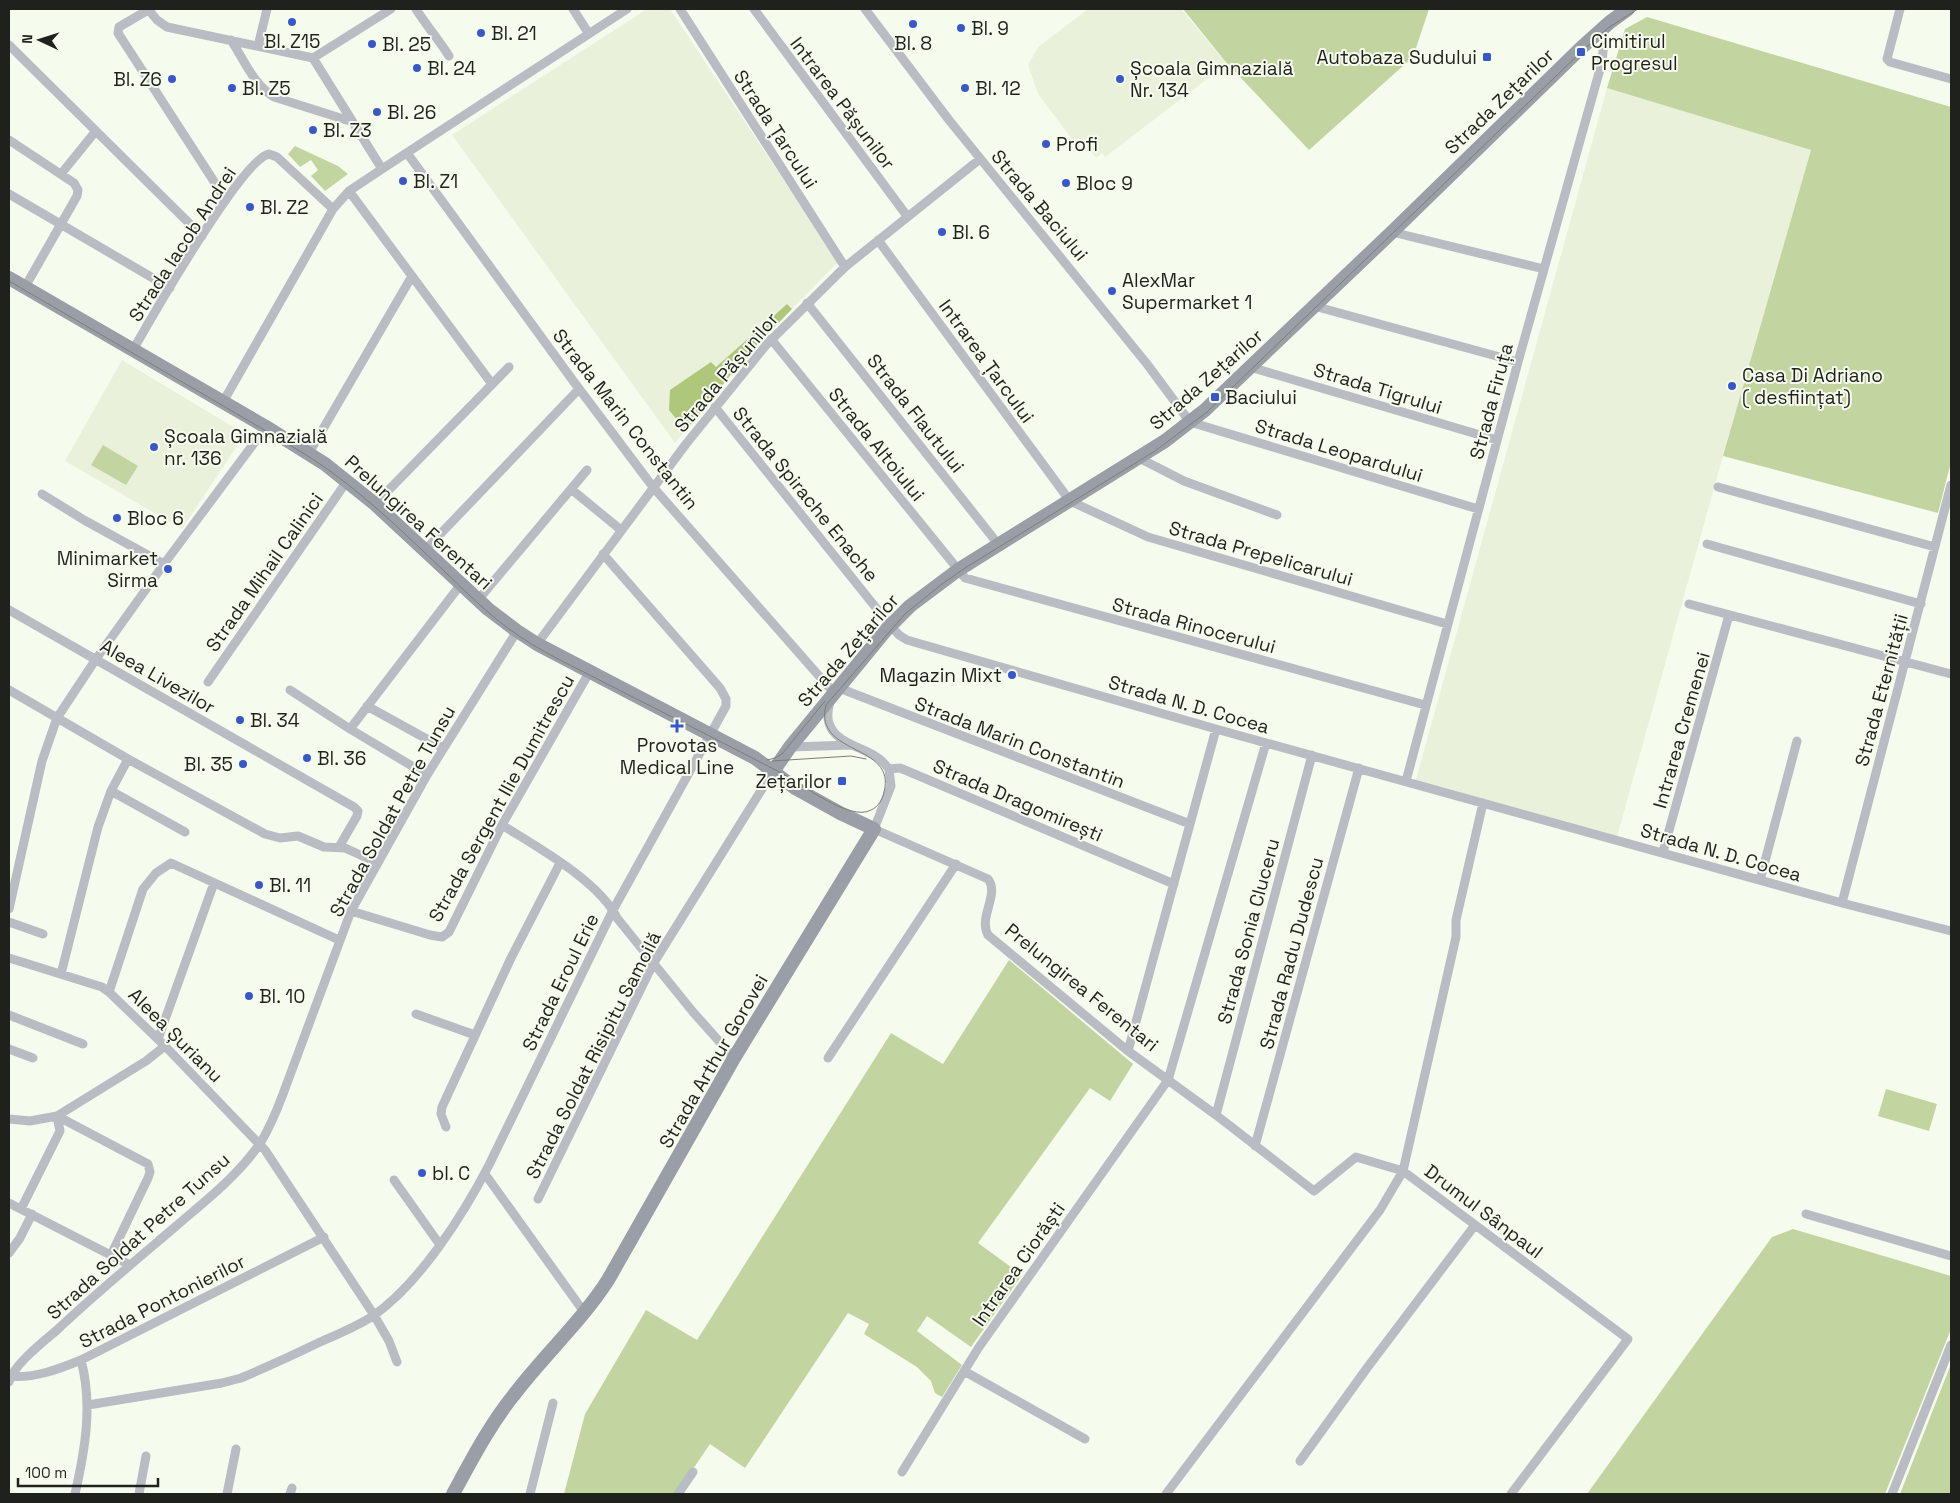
<svg xmlns="http://www.w3.org/2000/svg" width="1960" height="1503" viewBox="0 0 1960 1503" font-family="'Space Grotesk',sans-serif">
<style>
.built{fill:#e9f1db}
.green{fill:#c2d4a0}
.forest{fill:#aec77a}
.lines{fill:none;stroke-linecap:round;stroke-linejoin:round}
.street{stroke:#b9bcc2;stroke-width:9}
.secondary{stroke:#9a9ea7;stroke-width:14}
.tram{stroke:#7c7f76;stroke-width:1}
.poi-dot{fill:#3858ca;stroke:#f6fced;stroke-width:2}
.labels{text-anchor:middle;stroke-width:4;stroke-linejoin:round;paint-order:stroke}
.poi-label{font-size:19px;fill:#1f211c;stroke:#f6fced;text-anchor:start}
.street-label{font-size:19px;fill:#1f211c;stroke:#f6fced}
</style>
<rect width="100%" height="100%" fill="#f6fced"/>
<path class="built" d="M647,9H670L838,262L745,357L675,443L452,135Z
M1088,9H1181L1227,64L1105,157L1102,153L1096,158L1083,141L1077,146L1038,94L1028,65L1038,47Z
M1607,88L1811,150L1723,456L1615,844L1414,787Z
M122,360L245,434L182,529L65,461Z"/>
<path class="green" d="M1183,9H1182H1429L1413,57L1309,150L1225,61Z
M1647,17L1951,107V462L1938,513L1723,456L1811,150L1607,88L1625,29Z
M295,146L338,166L348,174L325,191L311,176L318,170L311,160L300,167L288,154Z
M103,445L138,466L126,485L91,465Z
M1009,960L1133,1064L1110,1101L1090,1088L978,1243L1022,1275L971,1347L927,1316L917,1331L962,1365L942,1397L935,1393L931,1381L917,1367L864,1334L869,1324L848,1313L745,1468L710,1444L676,1494H564L585,1414L646,1310L697,1340L891,1033L943,1064Z
M1886,1089L1937,1104L1929,1131L1878,1116Z
M1793,1229L1951,1276V1329L1885,1494H1587L1772,1237Z
M1951,1364V1494H1900Z"/>
<path class="forest" d="M787,304L792,309L745,357L686,431L669,410L670,390L711,362L716,367Z"/>
<g class="lines">
<path class="street" d="M148,9L157,20L167,27L313,58L391,9
M416,9C426,25 439,40 449,56
M573,9L589,34
M680,9L845,267
M754,9L907,216
M865,9L949,120L1147,364L1190,422L1478,509
M1900,9L1887,59L1890,62L1951,79
M148,10L119,27L118,33L226,200
M231,40C244,60 254,85 274,97L353,122
M9,45L202,236
M258,46L267,9
M313,58L382,169
M9,140L74,183L78,190L77,196L25,287
M407,153L574,382L653,487L834,693
M61,174L95,132
M349,191L492,384
M9,194L170,288
M1392,232L1544,269
M878,240L1070,501L1148,537L1447,624
M807,303L998,544
M1314,306L1518,362
M771,339L965,578L1425,705
M133,350C150,320 242,159 269,154L277,157L333,209
M1250,367L1497,440
M223,402L333,209L349,191L382,169L627,9
M715,407L889,624L899,635L907,640L1216,729L1842,903L1951,931
M309,453L412,276
M1139,458L1184,481L1277,515
M1718,487L1935,547
M571,489L621,530
M42,494L84,520L164,564
M375,504L509,367
M1707,544L1921,604
M425,550L579,389
M478,600L587,470
M1689,604L1951,674
M9,610L354,807L358,811L357,816L339,847
M537,644L686,444L767,344L845,267L980,159
M208,682L347,481
M839,688L1190,824
M9,690L128,759L265,834L280,838L298,836L324,847L345,848L378,863
M290,690L350,729L427,775
M830,700C829,707 826,715 829,723C834,742 861,747 875,756C881,759 885,764 889,769L891,786L874,829L988,879C1000,894 978,917 988,935L1128,1051L1216,1115L1314,1191L1356,1157L1403,1171L1628,1339L1511,1494
M367,706L443,748
M350,729L461,584
M790,747L852,745
M889,769L900,768L905,770L1174,884
M1406,781L1518,362L1602,62L1604,41L1599,31
M111,791L185,832
M502,825C537,847 599,881 617,918L693,1012L734,1058
M1663,852L1729,615
M1760,880L1797,741
M1842,903L1951,485
M9,909L42,761L57,718L96,659L164,564L266,427
M351,911L430,935L442,937L449,932L502,825L590,671
M9,922L43,934
M339,940L171,863L156,873L143,889L109,992L165,1046L265,1150L374,1315L389,1341L397,1362
M9,958L102,987L109,992
M61,974L98,827L111,791L128,759
M416,1014L475,1035
M9,1015L83,1044
M158,1039L214,883
M9,1049L33,1058
M1128,1051L1216,729
M828,1058L956,864
M1216,1115L1312,755
M57,1116L148,1164L150,1172L148,1178L111,1255
M9,1119L30,1121L57,1116L146,1061L165,1046
M446,1127L441,1114L442,1107L511,958L560,863
M1255,1146L1359,768
M485,1174L584,1312
M394,1180L440,1245
M538,1199L653,964L772,773
M9,1203L130,1265
M21,1209L60,1131L57,1116
M1806,1214L1951,1256
M9,1253L20,1238L32,1214
M964,1371L1085,1439
M9,1376C33,1379 59,1369 81,1360L324,1237
M9,1382C13,1365 43,1342 57,1330C95,1294 135,1261 175,1227C205,1201 238,1176 261,1142C270,1127 277,1110 283,1094L351,911L427,775L517,631
M88,1405L222,1383L241,1378C267,1367 293,1355 318,1343C336,1335 356,1327 373,1316C420,1283 463,1215 489,1165L613,910L726,706V699L720,688L603,554
M1300,1461L1367,1368L1475,1225
M902,1472L979,1347L1168,1080L1266,743
M75,1494C85,1450 93,1405 81,1360
M139,1494L146,1456
M227,1494L236,1449
M290,1494L292,1488
M530,1494L553,1403
M678,1494L693,1472
M1166,1494L1380,1210L1403,1171L1456,937V920L1483,803
M1892,1494L1951,1345"/>
<path class="secondary" d="M9,278L266,427L325,464L375,504L488,609L517,631L537,644L755,758L795,788L840,813L874,829L734,1058L608,1280C581,1322 543,1356 513,1396C489,1426 471,1461 453,1494
M772,773L790,747L886,630L910,606L958,570L1165,441L1205,410L1392,232L1581,48L1610,22L1628,9"/>
<path class="tram" d="M9,281C79,322 150,363 220,404C250,422 281,439 311,458C359,489 402,531 444,571C465,591 486,612 509,629C540,652 577,668 611,686C668,715 726,744 783,774C802,784 850,822 871,810C878,807 883,799 884,792C897,743 813,756 826,705L905,614L942,584L965,568L1155,451L1207,412L1581,52L1608,28L1638,9
M767,760L775,758L782,754L825,701
M772,761L851,756L866,759"/>
</g>
<g class="poi-dot">
<circle cx="292" cy="22" r="5"/>
<circle cx="913" cy="24" r="5"/>
<circle cx="961" cy="28" r="5"/>
<circle cx="481" cy="33" r="5"/>
<circle cx="372" cy="44" r="5"/>
<rect x="1576" y="47" width="10" height="10" rx="2.5"/>
<rect x="1482" y="52" width="10" height="10" rx="2.5"/>
<circle cx="417" cy="68" r="5"/>
<circle cx="172" cy="79" r="5"/>
<circle cx="1120" cy="79" r="5"/>
<circle cx="232" cy="88" r="5"/>
<circle cx="965" cy="88" r="5"/>
<circle cx="377" cy="112" r="5"/>
<circle cx="313" cy="130" r="5"/>
<circle cx="1046" cy="144" r="5"/>
<circle cx="403" cy="181" r="5"/>
<circle cx="1066" cy="183" r="5"/>
<circle cx="250" cy="207" r="5"/>
<circle cx="942" cy="232" r="5"/>
<circle cx="1112" cy="291" r="5"/>
<circle cx="1732" cy="386" r="5"/>
<rect x="1210" y="392" width="10" height="10" rx="2.5"/>
<circle cx="154" cy="447" r="5"/>
<circle cx="117" cy="518" r="5"/>
<circle cx="168" cy="569" r="5"/>
<circle cx="1012" cy="675" r="5"/>
<circle cx="240" cy="720" r="5"/>
<path d="M674.5 718.5h5v5h5v5h-5v5h-5v-5h-5v-5h5z"/>
<circle cx="307" cy="758" r="5"/>
<circle cx="243" cy="764" r="5"/>
<rect x="837" y="776" width="10" height="10" rx="2.5"/>
<circle cx="259" cy="885" r="5"/>
<circle cx="249" cy="996" r="5"/>
<circle cx="422" cy="1173" r="5"/>
</g>
<g class="labels">
<g class="poi-label">
<text x="971" y="35">Bl. 9</text>
<text x="491" y="40">Bl. 21</text>
<text x="292" y="48" text-anchor="middle">Bl. Z15</text>
<text x="1591" y="48">Cimitirul<tspan x="1591" dy="22">Progresul</tspan></text>
<text x="913" y="50" text-anchor="middle">Bl. 8</text>
<text x="382" y="51">Bl. 25</text>
<text x="1477" y="64" text-anchor="end">Autobaza Sudului</text>
<text x="427" y="75">Bl. 24</text>
<text x="1130" y="75">Școala Gimnazială<tspan x="1130" dy="22">Nr. 134</tspan></text>
<text x="162" y="86" text-anchor="end">Bl. Z6</text>
<text x="242" y="95">Bl. Z5</text>
<text x="975" y="95">Bl. 12</text>
<text x="387" y="119">Bl. 26</text>
<text x="323" y="137">Bl. Z3</text>
<text x="1056" y="151">Profi</text>
<text x="413" y="188">Bl. Z1</text>
<text x="1076" y="190">Bloc 9</text>
<text x="260" y="214">Bl. Z2</text>
<text x="952" y="239">Bl. 6</text>
<text x="1122" y="287">AlexMar<tspan x="1122" dy="22">Supermarket 1</tspan></text>
<text x="1742" y="382">Casa Di Adriano<tspan x="1742" dy="22">( desființat)</tspan></text>
<text x="1225" y="404">Baciului</text>
<text x="164" y="443">Școala Gimnazială<tspan x="164" dy="22">nr. 136</tspan></text>
<text x="127" y="525">Bloc 6</text>
<text x="158" y="565" text-anchor="end">Minimarket<tspan x="158" dy="22">Sirma</tspan></text>
<text x="1002" y="682" text-anchor="end">Magazin Mixt</text>
<text x="250" y="727">Bl. 34</text>
<text x="677" y="752" text-anchor="middle">Provotas<tspan x="677" dy="22">Medical Line</tspan></text>
<text x="317" y="765">Bl. 36</text>
<text x="233" y="771" text-anchor="end">Bl. 35</text>
<text x="832" y="788" text-anchor="end">Zețarilor</text>
<text x="269" y="892">Bl. 11</text>
<text x="259" y="1003">Bl. 10</text>
<text x="432" y="1180">bl. C</text>
</g>
<g class="street-label">
<text transform="translate(1499 101) rotate(-44)" y="7">Strada Zețarilor</text>
<text transform="translate(843 103) rotate(53)" y="7">Intrarea Pășunilor</text>
<text transform="translate(776 129) rotate(57)" y="7">Strada Țarcului</text>
<text transform="translate(1040 205) rotate(50)" y="7">Strada Baciului</text>
<text transform="translate(182 244) rotate(-57)" y="7">Strada Iacob Andrei</text>
<text transform="translate(987 361) rotate(54)" y="7">Intrarea Țarcului</text>
<text transform="translate(726 372) rotate(-50)" y="7">Strada Pășunilor</text>
<text transform="translate(1206 379) rotate(-41)" y="7">Strada Zețarilor</text>
<text transform="translate(1378 388) rotate(17)" y="7">Strada Tigrului</text>
<text transform="translate(1491 401) rotate(-75)" y="7">Strada Firuța</text>
<text transform="translate(916 413) rotate(52)" y="7">Strada Flautului</text>
<text transform="translate(626 419) rotate(52)" y="7">Strada Marin Constantin</text>
<text transform="translate(877 444) rotate(51)" y="7">Strada Altoiului</text>
<text transform="translate(1339 450) rotate(17)" y="7">Strada Leopardului</text>
<text transform="translate(806 494) rotate(51)" y="7">Strada Spirache Enache</text>
<text transform="translate(419 522) rotate(42)" y="7">Prelungirea Ferentari</text>
<text transform="translate(1261 553) rotate(16)" y="7">Strada Prepelicarului</text>
<text transform="translate(264 572) rotate(-55)" y="7">Strada Mihail Calinici</text>
<text transform="translate(1194 625) rotate(15)" y="7">Strada Rinocerului</text>
<text transform="translate(848 650) rotate(-49)" y="7">Strada Zețarilor</text>
<text transform="translate(158 676) rotate(30)" y="7">Aleea Livezilor</text>
<text transform="translate(1881 690) rotate(-75)" y="7">Strada Eternității</text>
<text transform="translate(1189 704) rotate(16)" y="7">Strada N. D. Cocea</text>
<text transform="translate(1681 730) rotate(-74)" y="7">Intrarea Cremenei</text>
<text transform="translate(1020 742) rotate(21)" y="7">Strada Marin Constantin</text>
<text transform="translate(501 798) rotate(-61)" y="7">Strada Sergent Ilie Dumitrescu</text>
<text transform="translate(1018 800) rotate(23)" y="7">Strada Dragomirești</text>
<text transform="translate(392 811) rotate(-61)" y="7">Strada Soldat Petre Tunsu</text>
<text transform="translate(1721 852) rotate(16)" y="7">Strada N. D. Cocea</text>
<text transform="translate(1248 931) rotate(-75)" y="7">Strada Sonia Cluceru</text>
<text transform="translate(1291 953) rotate(-75)" y="7">Strada Radu Dudescu</text>
<text transform="translate(560 982) rotate(-64)" y="7">Strada Eroul Erie</text>
<text transform="translate(1082 987) rotate(39)" y="7">Prelungirea Ferentari</text>
<text transform="translate(176 1035) rotate(45)" y="7">Aleea Șurianu</text>
<text transform="translate(593 1055) rotate(-63)" y="7">Strada Soldat Risipitu Samoilă</text>
<text transform="translate(713 1061) rotate(-60)" y="7">Strada Arthur Gorovei</text>
<text transform="translate(1484 1211) rotate(37)" y="7">Drumul Sânpaul</text>
<text transform="translate(138 1236) rotate(-42)" y="7">Strada Soldat Petre Tunsu</text>
<text transform="translate(1018 1264) rotate(-55)" y="7">Intrarea Ciorăști</text>
<text transform="translate(162 1301) rotate(-27)" y="7">Strada Pontonierilor</text>
</g>
</g>
<rect width="1960" height="1503" fill="none" stroke="#1f211c" stroke-width="20"/>
<g transform="translate(40 40) rotate(274)" stroke="#f6fced" stroke-width="4" paint-order="stroke">
<path d="M0-4L9 19L0 12L-9 19Z" fill="#1f211c"/>
<text y="-8" font-size="14" font-weight="bold" text-anchor="middle" fill="#1f211c">N</text>
</g>
<path d="M18 1478v8h140v-8" fill="none" stroke="#1f211c" stroke-width="2.5"/>
<text x="25" y="1478" font-size="15" fill="#1f211c" stroke="#f6fced" stroke-width="4" paint-order="stroke">100 m</text>
</svg>
